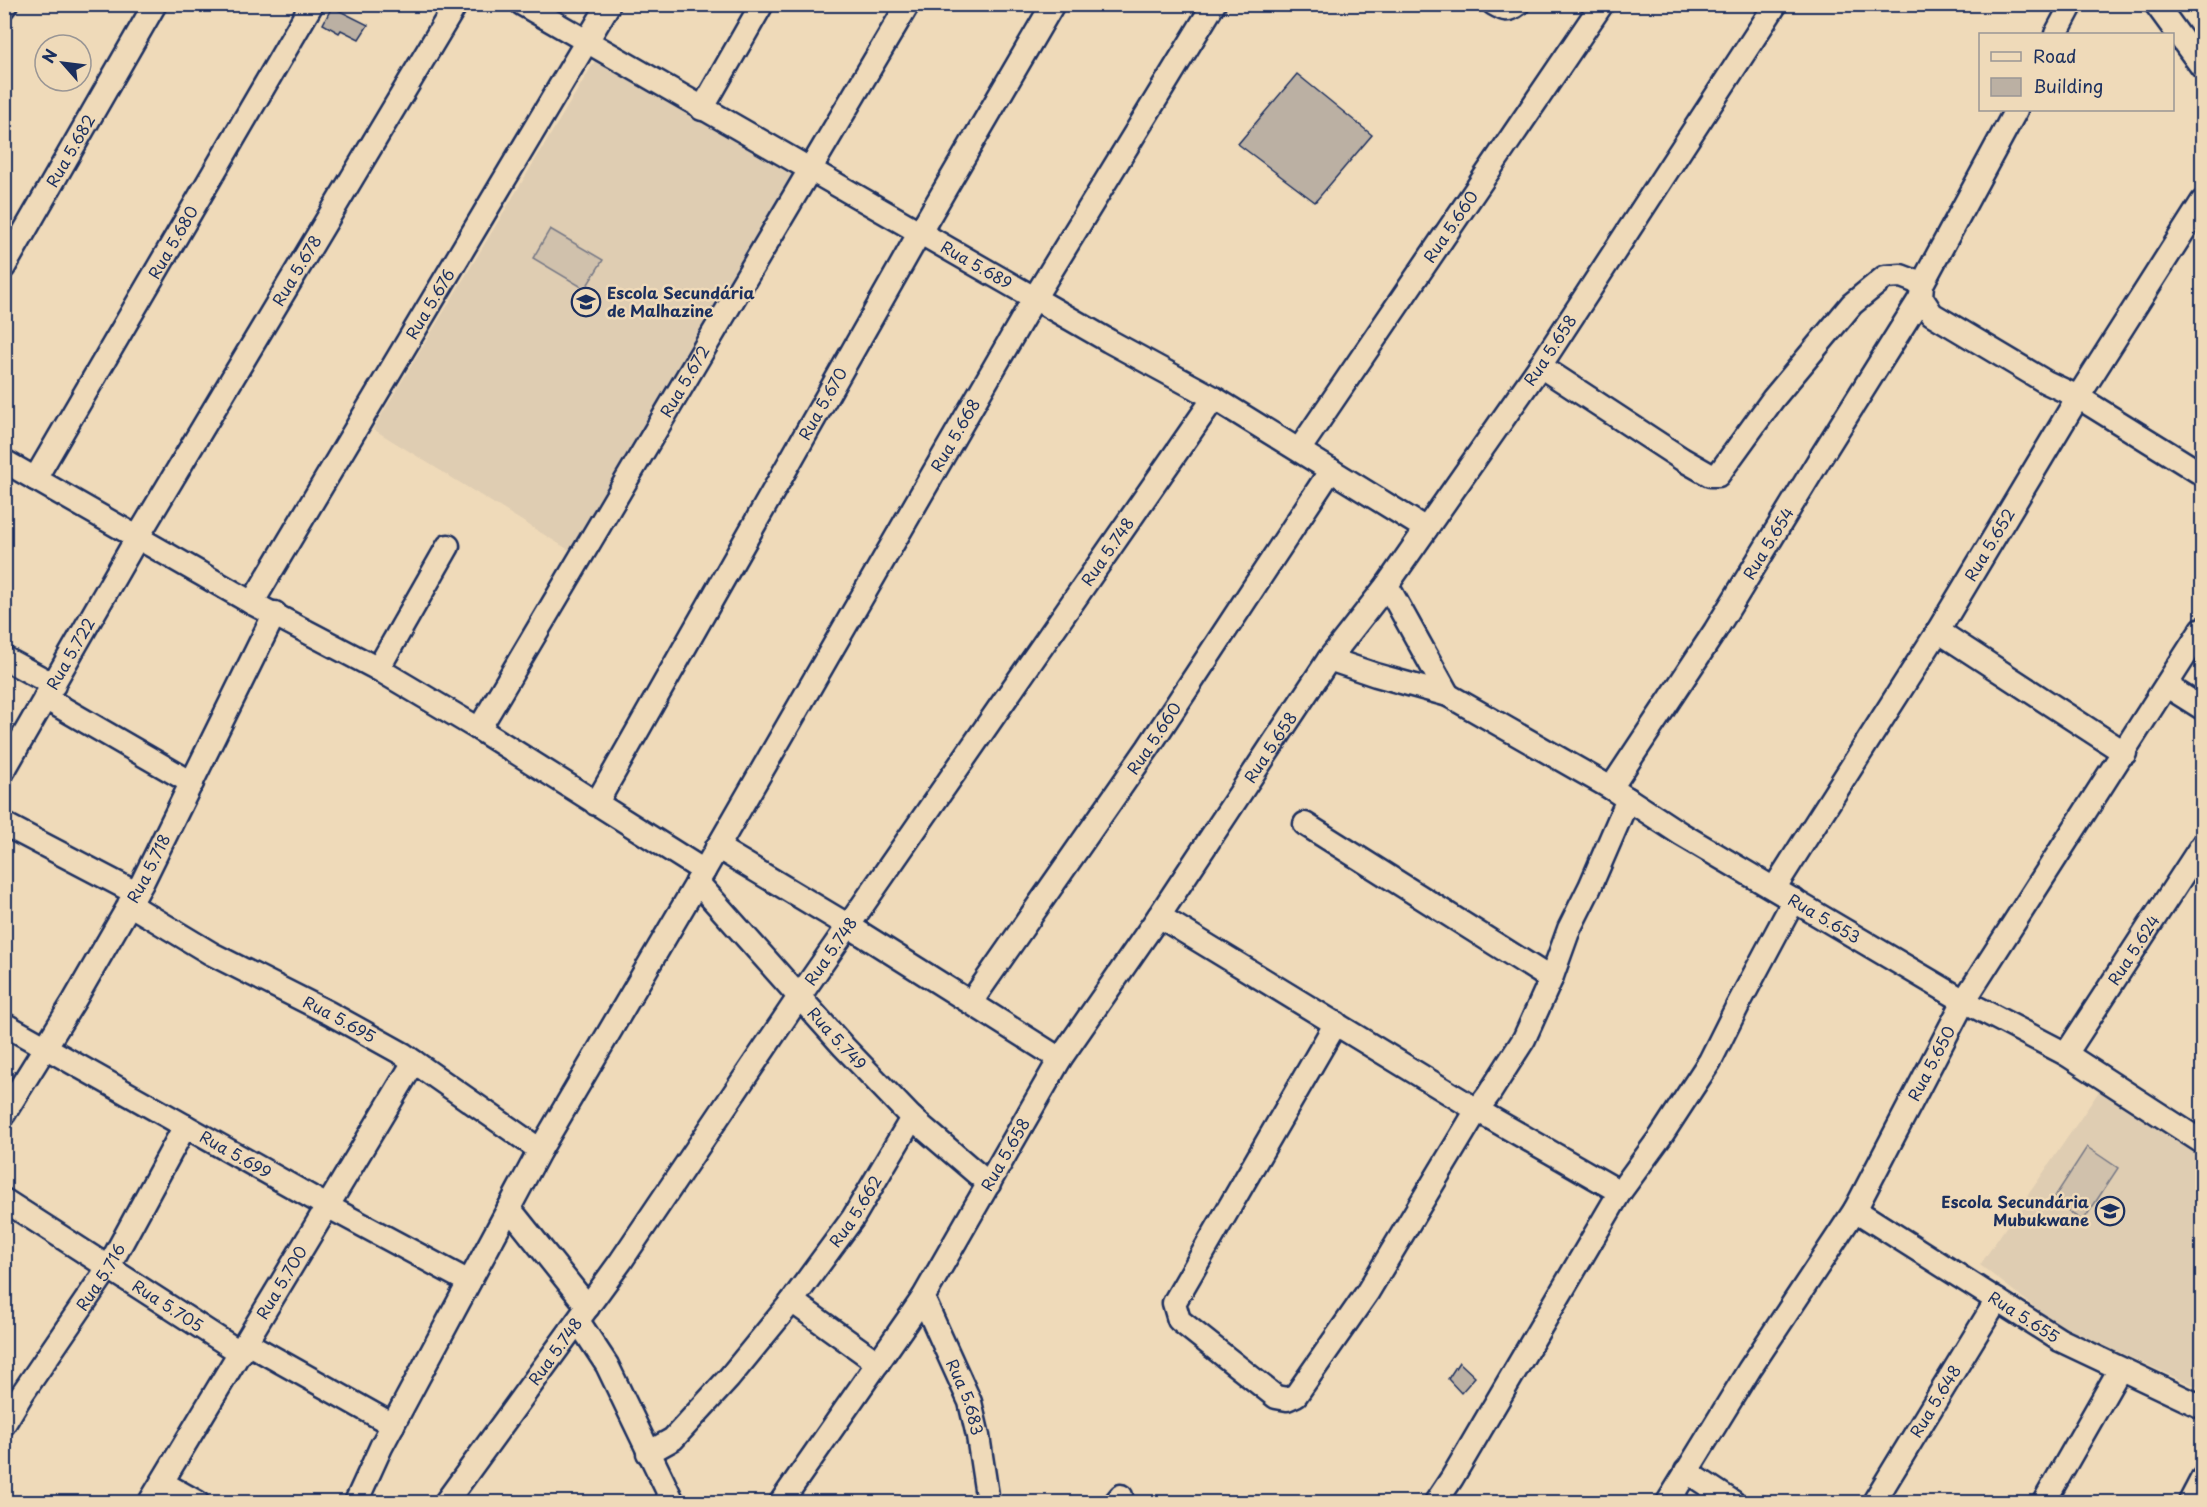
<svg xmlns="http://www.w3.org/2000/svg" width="2207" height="1507" viewBox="0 0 2207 1507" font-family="'Playpen Sans',sans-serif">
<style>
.built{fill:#dfcdb2}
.green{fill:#d0c1ac;stroke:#767885;stroke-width:1.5}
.building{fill:#bbb0a3;stroke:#1b2f5e;stroke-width:1.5}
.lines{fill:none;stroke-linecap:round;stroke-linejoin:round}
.minor-casing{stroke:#1b2f5e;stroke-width:27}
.minor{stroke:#efdab9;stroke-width:22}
.labels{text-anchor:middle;stroke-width:5;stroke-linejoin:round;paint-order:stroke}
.street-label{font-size:16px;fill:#1b2f5e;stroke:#efdab9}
.poi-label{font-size:16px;font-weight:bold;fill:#1b2f5e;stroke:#efdab9;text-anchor:start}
</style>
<rect width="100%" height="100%" fill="#efdab9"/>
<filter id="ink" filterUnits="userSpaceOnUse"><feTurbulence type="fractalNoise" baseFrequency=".0167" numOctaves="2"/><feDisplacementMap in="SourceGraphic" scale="12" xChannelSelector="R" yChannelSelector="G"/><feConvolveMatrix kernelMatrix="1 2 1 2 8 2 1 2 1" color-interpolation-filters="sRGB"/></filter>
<g filter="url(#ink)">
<path class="built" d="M598,56L801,175L569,550L373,429Z
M2100,1090L2202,1157V1389L2059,1326L1980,1265Z"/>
<path class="green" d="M550,229L603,260L585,289L533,258Z
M2087,1147L2118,1168L2083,1221L2052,1201Z"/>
<path class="building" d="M332,7L368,25L359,39L341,30L339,33L323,24Z
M1297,74L1372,135L1315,202L1238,144Z
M1459,1362L1475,1377L1461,1393L1448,1379Z"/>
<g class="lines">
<g class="minor-casing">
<g id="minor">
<path id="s1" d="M522,4L1109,341L1214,398L1426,529"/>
<path d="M1494,4C1504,10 1508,12 1518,4"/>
<path d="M2156,4L2202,67"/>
<path d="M4,7L6,4"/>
<path d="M2056,34L2072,4"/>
<path d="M702,109L762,4"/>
<path d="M2016,110L1922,284L1921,297L1932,314L2046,382L2078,397L2202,474"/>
<path id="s2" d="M4,267L155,4"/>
<path d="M1540,366L1682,459L1710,475H1718L1773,399L1852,304L1885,277L1901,276L1922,284"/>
<path id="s3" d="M1299,450L1602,4"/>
<path d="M4,461L252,603L378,669L479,729L704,871"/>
<path id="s4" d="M35,479L312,4"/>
<path d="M1387,585L1448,695"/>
<path id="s5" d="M252,603L609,4"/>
<path d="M1938,631L2125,753"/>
<path d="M4,658L54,685"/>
<path id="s6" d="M1329,659L1376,675L1448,695L1611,788L1681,834L1964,1001L2066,1054L2202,1142"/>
<path d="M378,669L448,546"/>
<path d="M2167,686L2202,708"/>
<path d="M45,698L192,783"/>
<path id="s7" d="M479,729L908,4"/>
<path id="s8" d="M4,770L137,538L456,4"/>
<path id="s9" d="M1611,788L1715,631L1819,460L1921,297"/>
<path id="s10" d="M596,804L920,232L1053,4"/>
<path d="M4,824L136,893"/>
<path d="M1305,824L1551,979"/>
<path d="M717,847L849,926L1060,1059"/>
<path id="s11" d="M697,882L844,1047L912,1118L989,1184"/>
<path id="s12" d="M1775,887L1938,631L2078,397L2202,202"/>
<path id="s13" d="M129,904L212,954L329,1013L403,1054L540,1150"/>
<path d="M1159,916L1477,1110L1620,1192"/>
<path id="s14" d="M971,1002L1148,748L1331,470"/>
<path d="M1336,1023L1174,1303L1179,1320L1276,1397L1287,1399L1296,1395L1367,1293L1477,1110L1489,1094L1524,1039L1551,979L1569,929L1590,887L1628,799"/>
<path id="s15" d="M4,1024L327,1206L469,1282"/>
<path id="s16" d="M2066,1054L2202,845"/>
<path id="s17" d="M4,1114L74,1001L142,883L275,613"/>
<path id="s18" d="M4,1200L241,1353"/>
<path d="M509,1208L588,1307"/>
<path id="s19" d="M1855,1210L2060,1340L2202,1407"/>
<path id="s20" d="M923,1298L970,1402L978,1436L988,1502"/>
<path d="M792,1301L878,1363"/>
<path d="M578,1321L607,1365L673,1502"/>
<path d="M247,1343L393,1425"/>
<path id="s21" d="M4,1424L22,1394L108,1268L185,1126"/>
<path id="s22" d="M648,1453L673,1439L729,1378L792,1301L853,1218L912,1118"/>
<path d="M1686,1471L1733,1502"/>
<path d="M163,1483L197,1502"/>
<path id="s23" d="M150,1502L414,1062"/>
<path id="s24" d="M356,1502L381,1447L540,1150L704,871L1035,297L1214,4"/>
<path id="s25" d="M446,1502L621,1261L799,997L1214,398"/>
<path id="s26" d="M781,1502L923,1298L1060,1059L1159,916L1329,659L1387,585L1540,366L1776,4"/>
<path d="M1116,1502L1121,1496"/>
<path d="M1436,1502L1452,1478L1620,1192L1661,1136L1710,1061L1738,1005L1794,900"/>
<path id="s27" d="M1668,1502L1749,1370L1855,1210L1964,1001L2202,629"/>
<path id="s28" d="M1874,1502L1997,1300"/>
<path d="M2044,1502L2120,1369"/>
<path d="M2190,1502L2202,1479"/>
</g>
</g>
<use href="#minor" class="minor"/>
</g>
</g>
<defs>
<g id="school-ring" transform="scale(1.5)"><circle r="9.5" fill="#efdab9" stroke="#1b2f5e" stroke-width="1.5"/><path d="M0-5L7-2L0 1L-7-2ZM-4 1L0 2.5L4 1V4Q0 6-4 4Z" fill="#1b2f5e"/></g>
</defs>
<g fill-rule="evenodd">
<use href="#school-ring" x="586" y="302"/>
<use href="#school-ring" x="2110" y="1211"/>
</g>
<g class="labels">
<g class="street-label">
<text dy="6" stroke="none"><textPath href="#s2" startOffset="134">Rua 5.682</textPath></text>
<text dy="6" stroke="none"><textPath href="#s3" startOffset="270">Rua 5.660</textPath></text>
<text dy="6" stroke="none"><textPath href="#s4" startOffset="274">Rua 5.680</textPath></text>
<text dy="6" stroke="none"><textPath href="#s1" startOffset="524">Rua 5.689</textPath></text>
<text dy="6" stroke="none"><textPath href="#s8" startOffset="579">Rua 5.678</textPath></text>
<text dy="6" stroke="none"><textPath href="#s5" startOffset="348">Rua 5.676</textPath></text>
<text dy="6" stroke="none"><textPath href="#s26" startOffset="1386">Rua 5.658</textPath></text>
<text dy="6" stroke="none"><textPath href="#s7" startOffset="404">Rua 5.672</textPath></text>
<text dy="6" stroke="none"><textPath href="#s10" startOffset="460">Rua 5.670</textPath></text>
<text dy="6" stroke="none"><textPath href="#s24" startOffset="1224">Rua 5.668</textPath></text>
<text dy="6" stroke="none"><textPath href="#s9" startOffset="291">Rua 5.654</textPath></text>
<text dy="6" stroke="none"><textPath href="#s12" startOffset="404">Rua 5.652</textPath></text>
<text dy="6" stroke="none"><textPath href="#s25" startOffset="1158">Rua 5.748</textPath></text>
<text dy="6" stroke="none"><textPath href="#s8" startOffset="134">Rua 5.722</textPath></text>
<text dy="6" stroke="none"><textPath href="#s14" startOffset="321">Rua 5.660</textPath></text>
<text dy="6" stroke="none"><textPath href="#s26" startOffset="900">Rua 5.658</textPath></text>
<text dy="6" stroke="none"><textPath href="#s17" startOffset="285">Rua 5.718</textPath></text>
<text dy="6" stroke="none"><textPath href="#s6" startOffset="562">Rua 5.653</textPath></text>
<text dy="6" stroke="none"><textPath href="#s16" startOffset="124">Rua 5.624</textPath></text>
<text dy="6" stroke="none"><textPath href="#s25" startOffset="672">Rua 5.748</textPath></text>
<text dy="6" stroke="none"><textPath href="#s13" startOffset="240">Rua 5.695</textPath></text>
<text dy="6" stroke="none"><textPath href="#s11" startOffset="210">Rua 5.749</textPath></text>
<text dy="6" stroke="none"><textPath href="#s27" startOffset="512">Rua 5.650</textPath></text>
<text dy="6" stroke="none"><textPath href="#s15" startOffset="266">Rua 5.699</textPath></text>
<text dy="6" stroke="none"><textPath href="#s26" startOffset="414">Rua 5.658</textPath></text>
<text dy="6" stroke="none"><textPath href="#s22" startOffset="321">Rua 5.662</textPath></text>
<text dy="6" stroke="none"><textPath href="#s21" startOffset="176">Rua 5.716</textPath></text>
<text dy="6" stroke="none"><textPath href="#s23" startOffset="256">Rua 5.700</textPath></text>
<text dy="6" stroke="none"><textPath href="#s18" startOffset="195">Rua 5.705</textPath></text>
<text dy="6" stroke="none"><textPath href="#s19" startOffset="200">Rua 5.655</textPath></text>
<text dy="6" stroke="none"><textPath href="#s25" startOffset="186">Rua 5.748</textPath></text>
<text dy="6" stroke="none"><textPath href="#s20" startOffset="108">Rua 5.683</textPath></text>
<text dy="6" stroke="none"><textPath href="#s28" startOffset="118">Rua 5.648</textPath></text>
</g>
<g class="poi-label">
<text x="607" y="299">Escola Secundária<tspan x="607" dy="18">de Malhazine</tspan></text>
<text x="2089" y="1208" text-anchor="end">Escola Secundária<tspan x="2089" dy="18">Mubukwane</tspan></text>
</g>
</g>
<rect width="2207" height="1507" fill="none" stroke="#efdab9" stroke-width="24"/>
<rect x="12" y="12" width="2183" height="1483" fill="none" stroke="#1b2f5e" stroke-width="2" filter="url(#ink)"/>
<rect x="1979" y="33" width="195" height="78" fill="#efdab9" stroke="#9a9695" stroke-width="1.5"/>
<rect x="1991" y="52" width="30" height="9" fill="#efdab9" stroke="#9a9695" stroke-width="1.5"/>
<text x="2033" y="63" font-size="18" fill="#1b2f5e">Road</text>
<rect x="1991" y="78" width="30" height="18" fill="#bbb0a3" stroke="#9a9695" stroke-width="1.5"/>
<text x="2033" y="93" font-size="18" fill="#1b2f5e">Building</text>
<g transform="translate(63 63) rotate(298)"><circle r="28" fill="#efdab9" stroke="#9a9695" stroke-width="1.5"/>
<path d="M0-4.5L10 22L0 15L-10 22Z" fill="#1b2f5e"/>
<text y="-9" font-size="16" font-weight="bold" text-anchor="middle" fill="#1b2f5e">N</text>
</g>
</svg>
